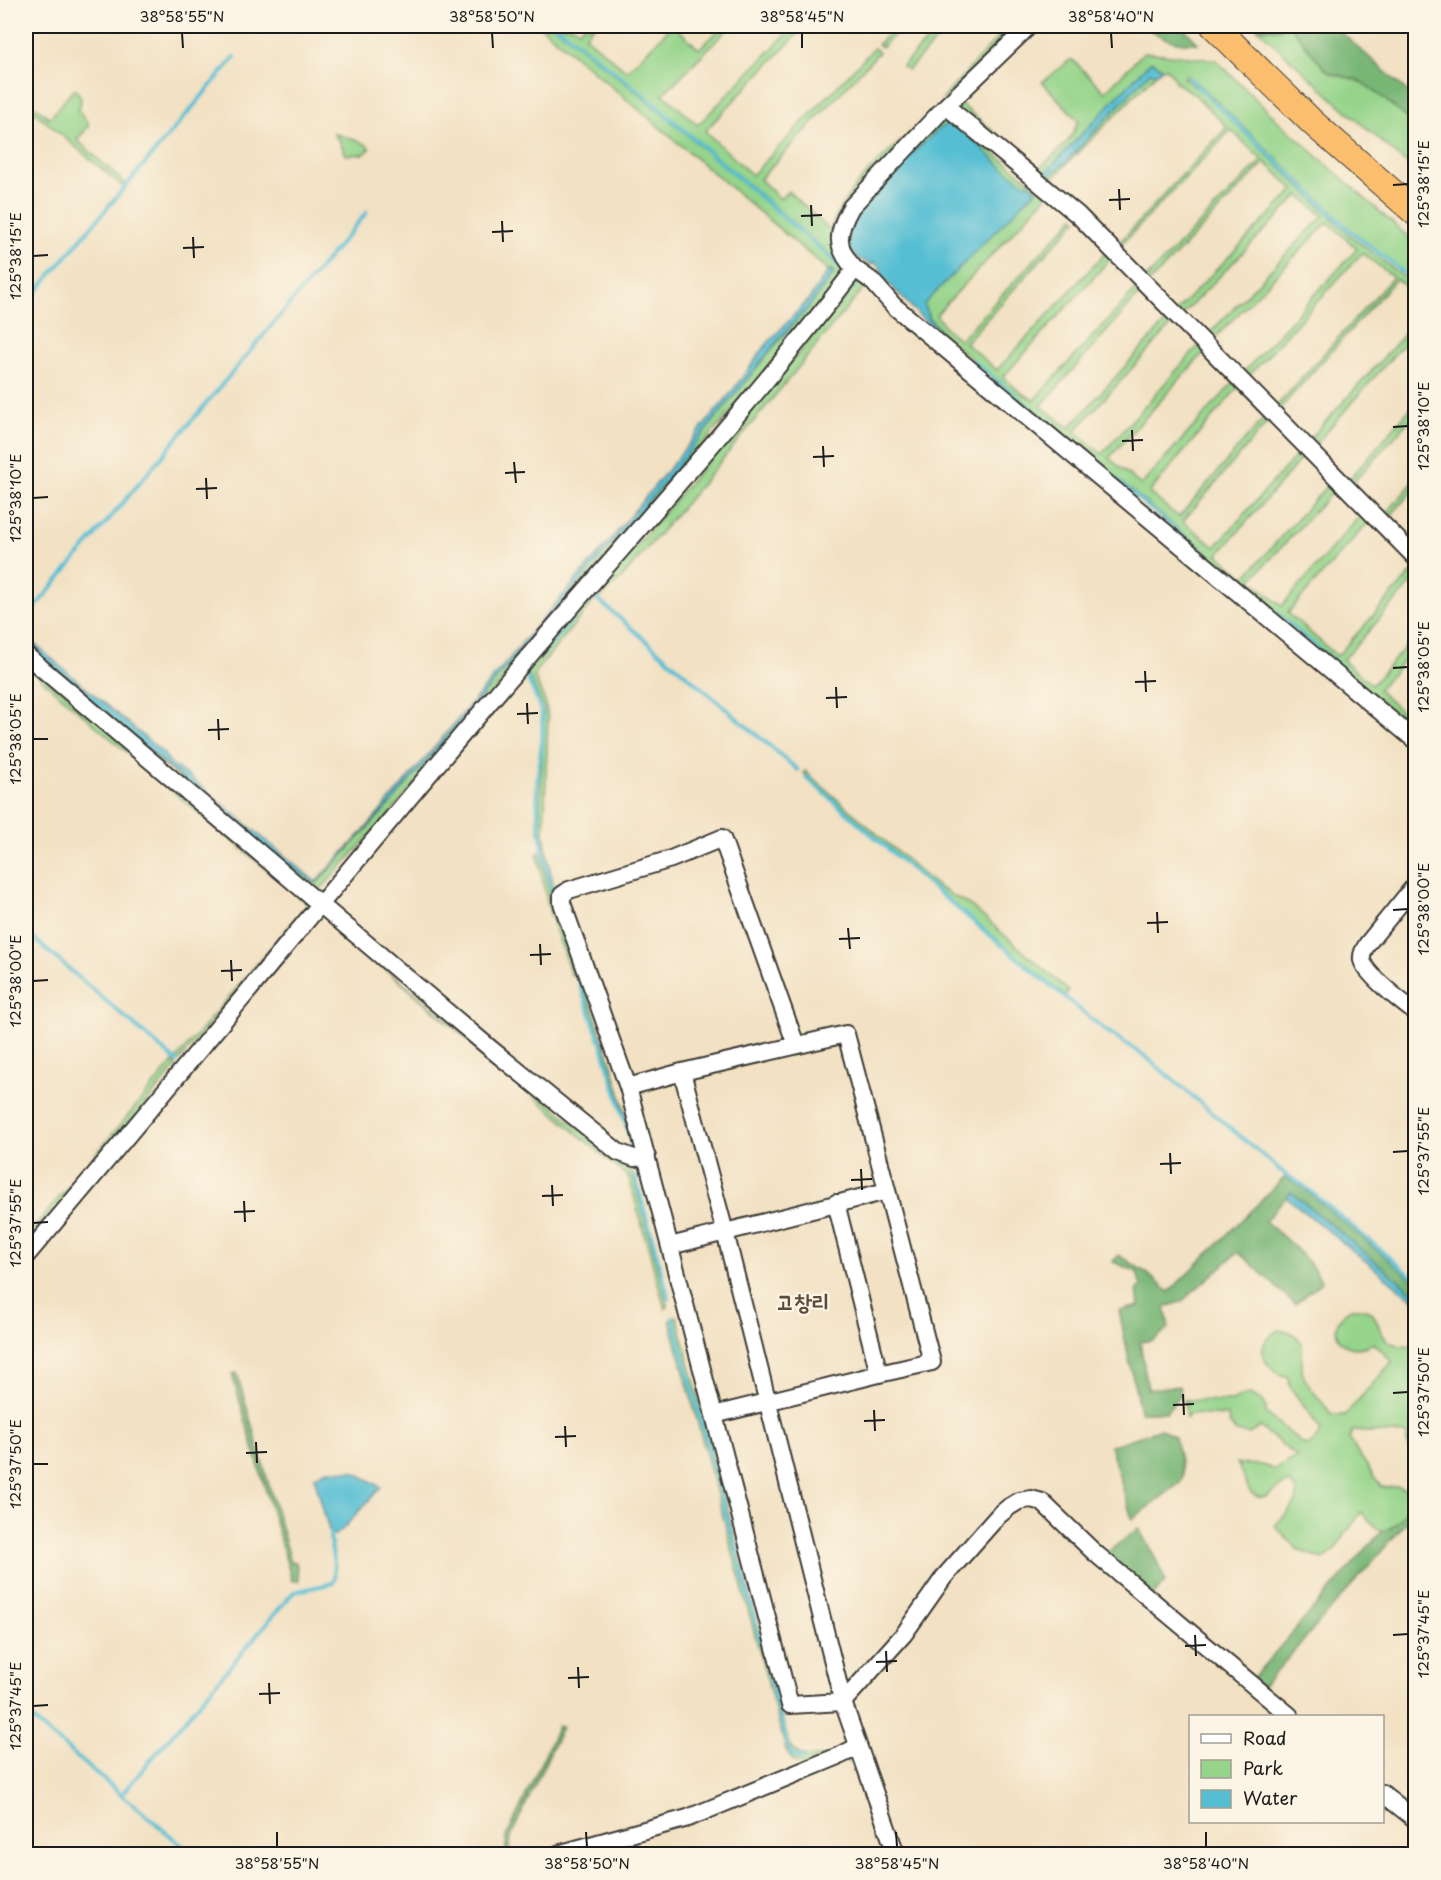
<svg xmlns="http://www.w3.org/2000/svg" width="1441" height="1880" viewBox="0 0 1441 1880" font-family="'Playpen Sans','Poor Story',sans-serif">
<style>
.green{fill:#95d48a;stroke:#587853;stroke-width:1.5}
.forest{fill:#78b676;stroke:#4a6949;stroke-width:1.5}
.water{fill:#55bed3;stroke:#386d78;stroke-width:1.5}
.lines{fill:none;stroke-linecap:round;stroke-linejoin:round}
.stream{stroke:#55bed3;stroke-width:4}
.minor-casing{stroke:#3c3a35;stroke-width:20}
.highway-casing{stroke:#3c3a35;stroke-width:28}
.minor{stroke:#fff;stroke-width:16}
.highway{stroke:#fabe6e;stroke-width:26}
.ticks{fill:none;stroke:#1c1c1c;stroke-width:2}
.labels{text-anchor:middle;stroke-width:4.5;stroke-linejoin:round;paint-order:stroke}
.quarter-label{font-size:22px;font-weight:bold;fill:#5a4b3c;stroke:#fcf5e5}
.neatline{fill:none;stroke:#1c1c1c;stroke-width:2}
.ticks-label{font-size:15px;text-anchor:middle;fill:#1c1c1c}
</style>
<rect width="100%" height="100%" fill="#fcf5e5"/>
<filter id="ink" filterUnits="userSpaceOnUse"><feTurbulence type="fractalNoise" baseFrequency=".0167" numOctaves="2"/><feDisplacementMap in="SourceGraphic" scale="12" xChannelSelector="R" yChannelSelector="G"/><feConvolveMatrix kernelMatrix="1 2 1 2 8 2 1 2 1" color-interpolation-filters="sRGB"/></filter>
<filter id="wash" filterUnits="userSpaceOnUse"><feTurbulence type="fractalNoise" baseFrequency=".008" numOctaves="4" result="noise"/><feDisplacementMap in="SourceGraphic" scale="24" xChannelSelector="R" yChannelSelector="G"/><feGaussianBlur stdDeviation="1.35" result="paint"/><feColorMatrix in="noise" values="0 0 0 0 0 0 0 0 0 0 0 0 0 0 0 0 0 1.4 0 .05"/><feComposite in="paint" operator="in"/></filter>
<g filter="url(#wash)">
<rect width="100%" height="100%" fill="#f2e1c3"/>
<path class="green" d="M540,26H553L638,93L839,266L841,265L836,260L640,91L558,26H573L579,30L583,26H594L585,36L627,71L672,26H683L679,30L699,49L723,26H731L663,94L698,125L794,26H805L705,131L752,175L874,48L879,52L760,179L780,199L788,191L830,230C845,186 887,155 920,124L851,200L845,266L836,285L823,303L524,655L522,649C600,557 678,466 753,372C780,338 809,308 834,273L831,270L829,271Z
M897,26H904L882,47L878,44Z
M942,26H950L908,70L902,66Z
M1008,26H1020L946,98L942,99Z
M1292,28L1324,68L1331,73L1357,80L1376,92L1415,125V171L1333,99L1258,29Z
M1144,52L1216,60L1279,122L1415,243V281L1350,229L1201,86L1186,75L1184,78L1202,92L1351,236L1415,286V294L1396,279L1277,412L1274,409L1393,277L1362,253L1245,380L1241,375L1357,249L1328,222L1209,344L1204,339L1323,216L1299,195L1181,316L1176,311L1294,190L1265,162L1149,283L1145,279L1262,160L1231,130L1117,249L1115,247L1227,127L1193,93L1176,83L1173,76L1166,68L1162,69L1154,62L1047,171L1037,174L961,115L955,101L959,100L961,104L1039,169C1053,155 1074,141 1078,120L1042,82L1070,60H1073L1105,92Z
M1150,72L1156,74L1048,183L1044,179L1064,164Z
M74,89C83,95 82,103 78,111L88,122V127L77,140L125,183L122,186L26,105V99L50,118Z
M945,115L1048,195L936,315L947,329L960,340L1074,217L1077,220L965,343L997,370L1107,251L1112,257L1003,377L1020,392L1034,400L1140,285L1144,289L1041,406L1069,428L1172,315L1176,320L1075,431L1102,454L1200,344L1206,350L1109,458L1141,485L1236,380L1240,385L1149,493L1179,517L1268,413L1272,417L1183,521L1215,547L1303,448L1307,452L1218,555L1245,577L1333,479L1339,485L1251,580L1282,606L1364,511L1372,518L1288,613L1337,656L1415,569V579L1343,660L1372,685L1415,636V648L1378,690L1404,714L1415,701V713L1411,718L1415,722V730L1212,557L951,342L931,320L923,304L1036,190L1028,183L1026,184L1014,178L948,123L908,158L849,240L842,244L847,221Z
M333,133C344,138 363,138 370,149L364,154L346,155L340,142Z
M861,279L867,284L712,472L621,579L600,598L597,597L536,671L535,678L546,704L548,718L544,834L550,869L557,900L613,1068L634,1142L604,1047L578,973L547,864L541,830L540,802L544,709L527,672L592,598Z
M1415,323V331L1313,447L1307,442Z
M1415,403V414L1351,485L1347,482Z
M1415,480V488L1386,521L1383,517Z
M26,646L284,865L317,883L392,802L521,650L523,657L391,812L322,888L314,892L26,649Z
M26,659L312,905L179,1061L176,1059L307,905L305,901L159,780L26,666Z
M805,771L938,887L971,906L1069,991L1065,996L926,881L807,776L804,773Z
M540,852L555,912L574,974L571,975L549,910L537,854Z
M328,920L632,1172L668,1306L665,1309L629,1178Z
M173,1062L177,1066L26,1246V1237Z
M1353,1308C1385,1307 1371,1331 1392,1343C1399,1347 1408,1346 1415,1347V1458L1407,1443V1434L1352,1431L1349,1439L1381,1487H1400L1409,1492C1409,1496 1410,1503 1409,1506C1406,1518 1392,1529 1381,1532L1361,1512L1334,1551L1323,1559L1298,1550L1275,1526C1284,1514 1311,1498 1289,1483C1279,1485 1277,1489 1269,1495C1250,1507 1243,1474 1237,1463C1250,1467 1261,1461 1274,1470L1297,1457L1260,1427L1249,1434L1236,1432L1229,1423L1228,1416L1189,1414L1186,1418L1184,1400L1232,1401L1241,1396L1250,1394L1263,1401L1266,1407V1413L1302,1443L1309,1445L1317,1438L1321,1430L1290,1387L1288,1377C1270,1372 1253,1354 1269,1337C1273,1333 1276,1330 1281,1330C1284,1330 1287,1331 1290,1332C1311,1341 1297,1361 1304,1377C1311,1391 1323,1402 1332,1415H1345L1392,1362L1374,1343C1339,1361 1321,1323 1353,1308Z
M677,1316L789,1744C799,1760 812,1757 829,1757L805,1766L793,1761L786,1750L670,1320Z
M856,1755L892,1854H886L852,1763L844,1760Z"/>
<path class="forest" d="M1144,26H1181L1198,43C1176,45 1163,39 1144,26Z
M1255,26H1334L1415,98V125L1376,92L1357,80L1331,73L1324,68L1292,28L1258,29Z
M1285,1177L1303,1188L1415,1282V1294L1291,1192L1265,1221C1286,1240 1309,1257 1322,1282L1295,1304L1238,1252L1181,1302L1165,1307L1169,1328L1154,1340L1140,1342L1148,1389L1179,1386L1181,1395L1166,1412H1140L1119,1311L1139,1306L1137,1289L1141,1287L1137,1272L1113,1262L1118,1255L1147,1273L1169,1292Z
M237,1373L291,1562H296L299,1580L292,1581L232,1374Z
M1161,1429L1175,1437L1183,1476L1180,1483L1132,1519L1110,1446Z
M1415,1499V1513L1261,1689L1251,1680L1381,1532C1399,1527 1405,1512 1415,1499Z
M1139,1528C1147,1546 1160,1562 1165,1581L1153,1596L1104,1555Z
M558,1726L562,1727L512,1834L508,1854H505L507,1836Z"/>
<path class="water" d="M1150,62H1154L1162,69L1156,74L1150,72L1064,164L1044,179L1037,174L1047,171Z
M951,122L961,128L1003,168L1026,184L1028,183L1036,190L924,304L930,320L940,332L939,334C917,316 901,294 880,275L882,270L874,262L871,265L855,256L842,244L849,240C848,234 849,228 853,222C863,204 933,128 951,122Z
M831,270L834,273L808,308L779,339L666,481L522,649L521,644L608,543L733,390L767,344L810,298L826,274Z
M26,637L163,753L172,765L187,775L316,882L367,827L519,647L521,650L392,802L315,884L300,873L284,865L26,646Z
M1291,1192L1415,1294V1301L1286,1197Z
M327,1470L353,1471L381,1487L341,1531L335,1535L330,1534L314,1477Z"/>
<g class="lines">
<path class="stream" d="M556,26L640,92L840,266
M1189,78L1349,230L1416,282
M839,302L858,280
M26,304L235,57
M972,360L1344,670
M596,598L798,770
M26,618L367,212
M543,653L597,590
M528,670L525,673C531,687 540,702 542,717C545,741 537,767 537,791C537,829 546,866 555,902
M806,777L926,882L1051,986L1104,1029L1146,1057L1286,1175L1303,1185L1416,1280
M558,915L571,960L603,1049L633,1148
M26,932L177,1062
M635,1176L669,1299
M673,1318L731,1533
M733,1537L788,1747L792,1755L804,1759
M26,1714L192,1854
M121,1795L290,1596L294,1592L333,1583C338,1568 330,1550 330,1534"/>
</g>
</g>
<g filter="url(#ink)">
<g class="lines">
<g class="minor-casing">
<path id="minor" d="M946,106L1078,215L1416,558
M855,269L872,281L894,306L1416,741
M26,655L491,1049L618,1152L634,1158L647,1157
M1416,884L1368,943C1365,948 1361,953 1362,960C1365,974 1403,1003 1416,1013
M796,1045L722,838L671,859L569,890L562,895V903L628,1087L790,1705L843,1702L896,1854
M682,1072L725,1232L843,1702
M628,1087L682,1072L846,1034L932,1362L879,1374
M670,1246L887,1191
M26,1256C191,1062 352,864 517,670C630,537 749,408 855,269C834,247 837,232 851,207L946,106L1029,26
M714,1415L879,1374L836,1203
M843,1702L904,1634L944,1577L998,1516L1009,1507L1019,1501L1031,1499L1042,1502L1095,1553L1290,1716
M1382,1793L1416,1820
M558,1854L688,1818L841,1755L857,1747"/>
</g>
<g class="highway-casing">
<path id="highway" d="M1214,26L1313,123L1416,213"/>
</g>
<use href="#minor" class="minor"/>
<use href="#highway" class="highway"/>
</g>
</g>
<path class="ticks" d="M182,33L183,48M492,33L493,48M802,33V48M1111,33L1112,48M1393,185L1408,184M1119,189L1120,210M1109,200L1130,199M811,205L812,226M801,216L822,215M502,221L503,242M492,232L513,231M193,237L194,258M183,248L204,247M33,256L48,255M1393,427L1408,426M1132,430L1133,451M1122,441L1143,440M823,446L824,467M813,457L834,456M514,462L516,483M505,473L525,472M206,478L207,499M196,489L217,488M33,498L48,497M1393,668L1408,667M1145,671L1146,692M1135,682L1156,681M836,687L837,708M826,698L847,697M527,703L528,724M517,714L538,713M218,719L219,740M208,730L229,729M33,739H48M1393,910L1408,909M1157,912L1158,933M1147,923L1168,922M848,928L850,949M839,939L860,938M540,944L541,965M530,955L551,954M231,960L232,981M221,971L242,970M33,981L48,980M1393,1152L1408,1151M1170,1153L1171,1174M1160,1164L1181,1163M861,1169L862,1190M851,1180L872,1179M552,1185L553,1206M542,1196L563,1195M244,1201L245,1222M234,1212L255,1211M33,1223L48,1222M1393,1393L1408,1392M1183,1394L1184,1415M1173,1405L1194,1404M874,1410L875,1431M864,1421L885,1420M565,1426L566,1447M555,1437L576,1436M256,1442L257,1463M246,1453L267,1452M33,1464H48M1195,1635L1196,1656M1393,1635L1408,1634M1185,1646L1206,1645M886,1651L887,1672M876,1662L897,1661M578,1667L579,1688M568,1678L589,1677M269,1683L270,1704M259,1694L280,1693M33,1706L48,1705M277,1832V1847M586,1832L587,1847M896,1832L897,1847M1206,1832V1847"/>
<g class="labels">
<g class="quarter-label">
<text x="803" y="1310">고창리</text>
</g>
</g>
<rect width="1441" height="1880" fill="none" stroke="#fcf5e5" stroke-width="66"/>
<rect x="1189" y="1715" width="195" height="108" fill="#fcf5e5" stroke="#a29e95" stroke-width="1.5"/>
<rect x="1201" y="1734" width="30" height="9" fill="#ffffff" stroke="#a29e95" stroke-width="1.5"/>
<text x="1243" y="1745" font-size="18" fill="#1c1c1c">Road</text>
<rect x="1201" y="1760" width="30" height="18" fill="#95d48a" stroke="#a29e95" stroke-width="1.5"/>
<text x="1243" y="1775" font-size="18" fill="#1c1c1c">Park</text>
<rect x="1201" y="1790" width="30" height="18" fill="#55bed3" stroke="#a29e95" stroke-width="1.5"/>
<text x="1243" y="1805" font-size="18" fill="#1c1c1c">Water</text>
<rect x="33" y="33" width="1375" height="1814" class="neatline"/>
<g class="ticks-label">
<text x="182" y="22">38°58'55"N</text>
<text x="492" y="22">38°58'50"N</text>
<text x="802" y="22">38°58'45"N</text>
<text x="1111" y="22">38°58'40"N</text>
<text transform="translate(1424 184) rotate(-90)" y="5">125°38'15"E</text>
<text transform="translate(16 256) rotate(-90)" y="5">125°38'15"E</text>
<text transform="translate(1424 426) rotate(-90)" y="5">125°38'10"E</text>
<text transform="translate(16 498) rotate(-90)" y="5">125°38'10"E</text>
<text transform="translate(1424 667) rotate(-90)" y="5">125°38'05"E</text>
<text transform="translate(16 739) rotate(-90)" y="5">125°38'05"E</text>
<text transform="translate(1424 909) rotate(-90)" y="5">125°38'00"E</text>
<text transform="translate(16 981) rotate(-90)" y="5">125°38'00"E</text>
<text transform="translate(1424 1151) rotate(-90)" y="5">125°37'55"E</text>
<text transform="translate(16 1223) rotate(-90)" y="5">125°37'55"E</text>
<text transform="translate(1424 1392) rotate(-90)" y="5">125°37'50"E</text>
<text transform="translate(16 1464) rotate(-90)" y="5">125°37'50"E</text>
<text transform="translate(1424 1634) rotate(-90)" y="5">125°37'45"E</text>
<text transform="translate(16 1706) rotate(-90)" y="5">125°37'45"E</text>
<text x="277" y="1869">38°58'55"N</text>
<text x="587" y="1869">38°58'50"N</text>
<text x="897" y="1869">38°58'45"N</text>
<text x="1206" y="1869">38°58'40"N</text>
</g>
</svg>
